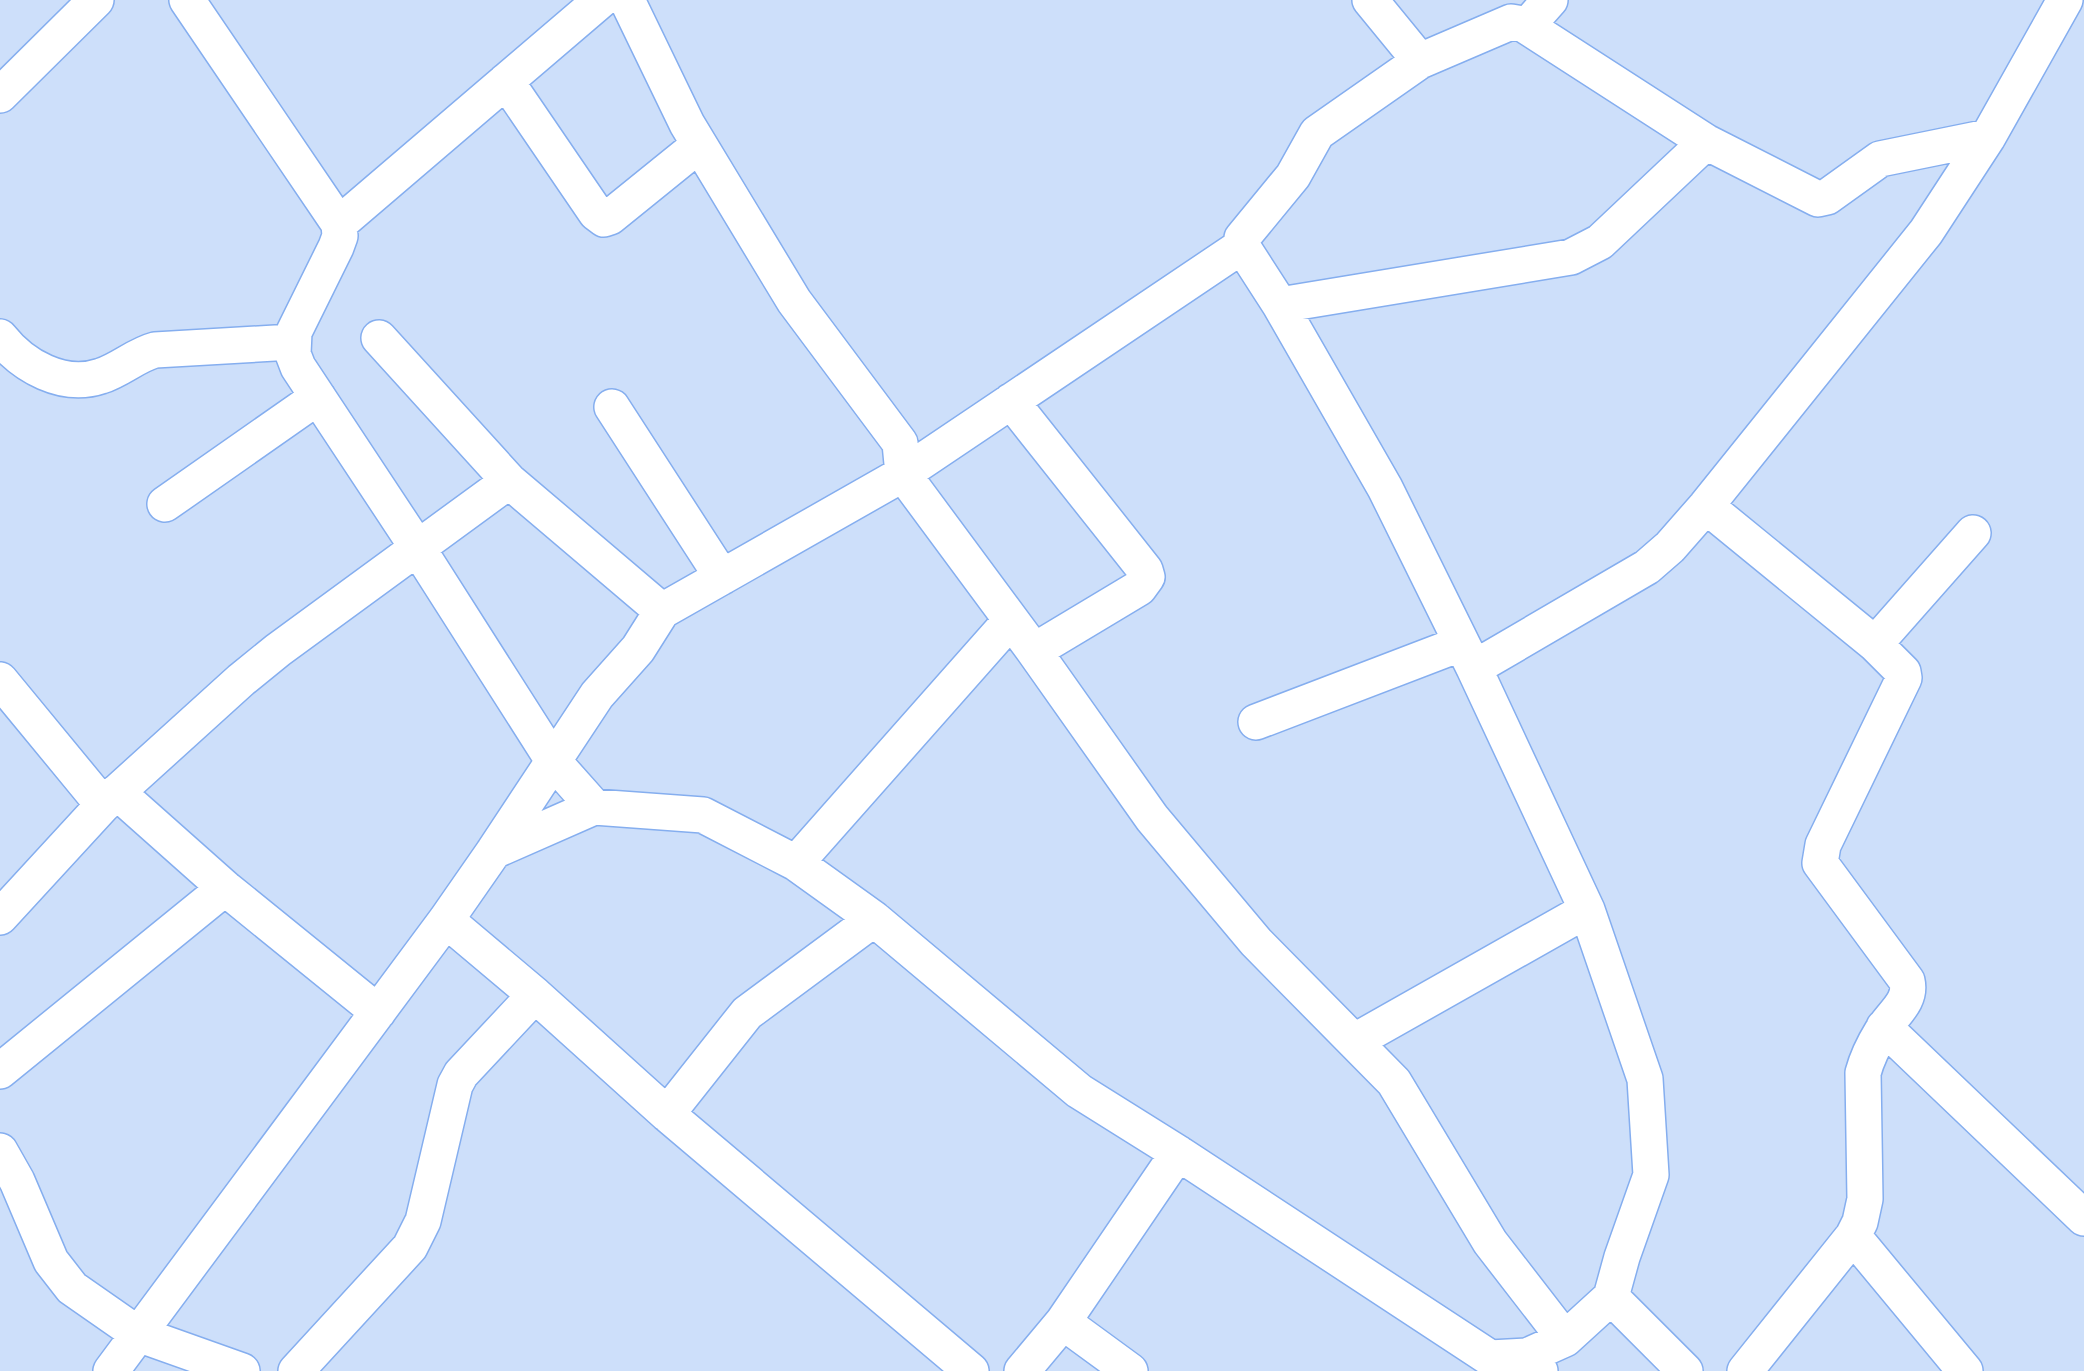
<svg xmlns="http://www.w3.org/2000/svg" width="2084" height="1371" viewBox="0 0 2084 1371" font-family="'Public Sans',sans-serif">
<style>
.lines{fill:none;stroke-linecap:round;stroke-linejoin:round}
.minor-casing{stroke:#85aeef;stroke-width:38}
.minor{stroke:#fff;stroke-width:35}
</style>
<rect width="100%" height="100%" fill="#cddffa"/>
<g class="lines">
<g class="minor-casing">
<path id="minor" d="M187,0L339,224L340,236L336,247L294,332L293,354L298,367L417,547L554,762L594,807
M627,0L687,124L794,301L900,443L903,474L1034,651L1152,818L1256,942L1394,1082L1490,1242L1565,1339L1527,1356L1540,1371
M1370,0L1420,61L1317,133L1293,176L1242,238V246L1280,305L1385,488L1474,668L1587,910L1645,1079L1651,1175L1622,1257L1611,1297L1685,1371
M1527,26L1550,0
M1420,61L1511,22L1523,24L1706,142L1818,199L1827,197L1880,159L1988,137
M506,81L596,213L604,219L610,217L699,145
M0,95L96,0
M339,224L601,0
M1280,305L1571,257L1600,242L1706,142
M0,337C23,366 63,389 101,376C120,370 136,355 155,350L292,342
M379,338L509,481L662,611
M1011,401L1145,570L1147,577L1139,588L1034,651
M612,407L722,577
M165,504L318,397
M1706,506L1875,644L1903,672L1904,678L1823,845L1820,863L1907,981C1912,1002 1892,1014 1882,1031C1874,1044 1867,1058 1863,1073L1865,1199L1860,1222L1853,1236L1745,1371
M1875,644L1973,533
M1474,668L1647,567L1670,547L1706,506L1926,232L1988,137L2065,0
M0,680L103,805
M1256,722L1460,644
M117,792L225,888L378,1012
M494,851L594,807L703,815L796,863L874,919L1079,1091L1178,1153L1490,1358L1527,1356
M796,863L1011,620
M0,917L103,805L241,680L278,650L509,481
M446,920L535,995L667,1114L971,1371
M1884,1027L2084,1218
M1355,1041L1587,910
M0,1071L225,888
M667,1114L747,1013L874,919
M0,1151L17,1181L51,1261L72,1288L138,1334L242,1371
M1853,1236L1965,1371
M1063,1322L1130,1371
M1565,1339L1611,1297
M111,1371L446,920L494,851L597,695L638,649L662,611L903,474L1242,246
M296,1371L410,1247L423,1221L455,1085L461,1074L535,995
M1022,1371L1063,1322L1178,1153"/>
</g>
<use href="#minor" class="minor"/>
</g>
</svg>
